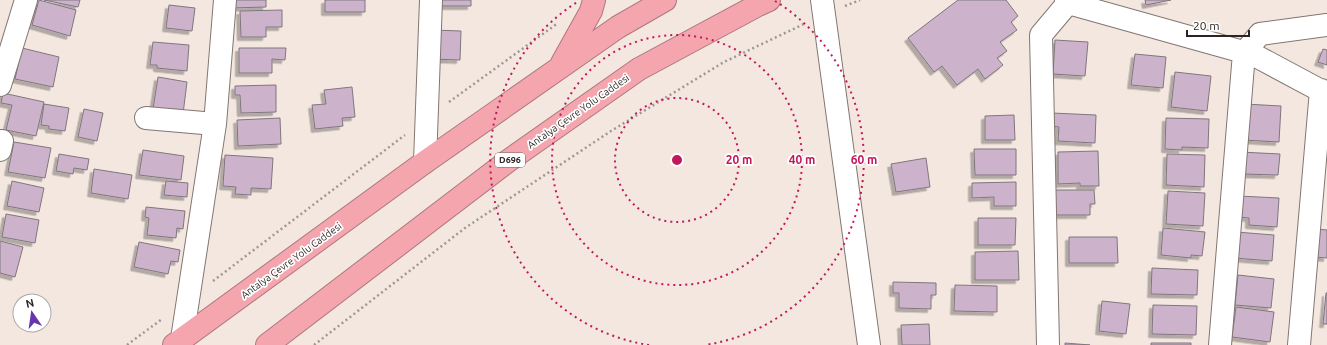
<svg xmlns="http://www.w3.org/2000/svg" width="1327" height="345" viewBox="0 0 1327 345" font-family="Ubuntu,sans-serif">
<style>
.building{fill:#cdb2cb;stroke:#7f767e;filter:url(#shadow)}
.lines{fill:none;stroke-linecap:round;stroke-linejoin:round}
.minor-casing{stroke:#827670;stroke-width:24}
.highway-casing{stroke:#ad787d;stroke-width:24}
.path{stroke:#a19792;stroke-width:2.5;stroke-dasharray:2 3;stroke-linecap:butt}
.minor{stroke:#fff;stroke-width:22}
.highway{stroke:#f4a5ae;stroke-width:22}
.ring{fill:none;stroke:#c2185b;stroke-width:2;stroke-dasharray:2 4}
.labels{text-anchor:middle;stroke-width:3.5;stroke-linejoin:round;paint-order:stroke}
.shield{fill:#fff;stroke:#6a6665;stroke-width:1}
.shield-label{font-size:9px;font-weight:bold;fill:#2a2523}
.street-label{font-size:10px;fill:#2a2523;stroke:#fff}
.centre{fill:#c2185b;stroke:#fff;stroke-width:2}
.ring-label{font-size:12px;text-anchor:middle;font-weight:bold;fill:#c2185b;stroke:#fff;stroke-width:3.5;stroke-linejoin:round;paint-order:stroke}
</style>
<defs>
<filter id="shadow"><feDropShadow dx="-3.5" dy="3.5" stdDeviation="0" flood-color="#0004"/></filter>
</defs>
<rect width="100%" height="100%" fill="#f4e7e0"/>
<path class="building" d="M39,0L76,10L70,36L32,25Z
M44,0H80L78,7Z
M231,0H266V7L231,8Z
M325,0H365V12H325Z
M440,0H471V6H440Z
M958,0H1006L1018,16L1011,22L1017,30L1000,42L1007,51L997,58L1003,65L985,79L978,69L957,85L942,66L934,72L908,38Z
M1145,0H1171L1146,5Z
M169,5L195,8L192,31L166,28Z
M282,10V27H266V37H241L240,11Z
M433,30L461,31L460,60L432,59Z
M1055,40L1088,42L1085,76L1053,74Z
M153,42L189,45L187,71L157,68V65H150Z
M22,48L59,57L53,87L15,79Z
M239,48H286L285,60L272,59V73H239Z
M1323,49L1327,50V65L1318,62Z
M1135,54L1166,57L1163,88L1131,85Z
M1175,72L1211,76L1207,111L1171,107Z
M158,77L187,82L183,114L153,109Z
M276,85V112L241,113L240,95H235V86Z
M352,87L355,117L342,118L343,126L315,129L312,105L326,104L324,90Z
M3,93L44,102L36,136L6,130L12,105L1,103Z
M44,104L69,108L65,131L49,129V126L41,125Z
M1245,104L1281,106L1279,142L1243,140Z
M84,109L103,113L97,141L78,137Z
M1052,113L1096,115L1095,143L1058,141L1059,127L1052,126Z
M1014,115L1015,140H985V116Z
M280,118L281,144L238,146L237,120Z
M1166,118L1209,119L1208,148L1182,147V150L1165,149Z
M14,142L51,148L45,178L8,172Z
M974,149H1016V175H975Z
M143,150L184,156L181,180L139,175Z
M1098,151L1099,186H1080V183L1058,184V152Z
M1240,152L1280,154L1278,175L1244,174Z
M59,154L89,159L87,170L74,168L73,174L56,171Z
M1167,154L1205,155L1204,187L1166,185Z
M225,155L273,158L271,189L251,188V195L235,194L236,187L223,186Z
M926,158L930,187L896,192L891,164Z
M94,169L132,175L128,199L91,193Z
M12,181L44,188L39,212L7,206Z
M166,181L188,183L187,197L164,195Z
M1016,182V206H994V197L972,198V183Z
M1054,190H1094L1095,204H1090V215H1054Z
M1168,191L1205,193L1203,226L1166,224Z
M1238,196L1279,198L1277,227L1249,225V218L1237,217Z
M146,207L185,211L183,229L177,228L176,238L147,235L149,218L145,217Z
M6,214L39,220L35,243L2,237Z
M978,218H1016L1015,245H978Z
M1163,228L1205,232L1202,256L1191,255V258L1161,255Z
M1316,229L1327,230V258L1314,257Z
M1236,232L1274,235L1272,261L1234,258Z
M1069,237H1117L1118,263H1069Z
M0,241L23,247L15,277L0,273Z
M139,242L180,250L178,262L171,261L168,274L134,267Z
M1018,251L1019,280H975V252Z
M1152,268L1198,270L1197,295L1151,294Z
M1238,275L1274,279L1271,308L1235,305Z
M893,282L936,283V295H931V309L899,308V293H893Z
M955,285L997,286V312L954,311Z
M1326,293H1327V324H1323Z
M1102,301L1130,304L1126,334L1099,331Z
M1153,305L1197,306L1196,335L1152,334Z
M1236,307L1274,312L1270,342L1232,337Z
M929,324L930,345H902L901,325Z
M1065,343L1090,345H1065Z
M1151,343H1191V345H1151Z"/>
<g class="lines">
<g class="minor-casing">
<path id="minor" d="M822,0L869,345
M1066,0L1068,3L1254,55L1327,94
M0,85L26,0
M146,118L215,124
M0,141H2L0,150
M425,162L431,0
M182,339L215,124L225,0
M1048,345L1041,35L1068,3
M1220,345L1244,53L1260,34L1327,25
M1299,345L1321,90"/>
</g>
<g class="highway-casing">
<path id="highway" d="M562,63L591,11L594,0
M174,345L425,162L618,27L665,0
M267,345L508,161L639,69L758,5L769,0"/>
</g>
<path class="path" d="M845,6L860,0
M449,102L558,23
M213,281L405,135
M127,345L162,319
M314,345L465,228L611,131L724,62L804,24"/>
<use href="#minor" class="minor"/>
<use href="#highway" class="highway"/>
</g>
<g class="ring">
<circle cx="677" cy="160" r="62"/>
<circle cx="677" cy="160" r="125"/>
<path d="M649 345A187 187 0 0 1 579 1M775 1A187 187 0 0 1 705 345"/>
</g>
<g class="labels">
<rect class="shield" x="495" y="153" width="30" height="14" rx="3"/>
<g class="shield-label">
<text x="510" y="163">D696</text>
</g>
<g class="street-label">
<text transform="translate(578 111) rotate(-35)" y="4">Antalya Çevre Yolu Caddesi</text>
<text transform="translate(291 260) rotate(-36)" y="4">Antalya Çevre Yolu Caddesi</text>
</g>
</g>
<circle cx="677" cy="160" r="6" class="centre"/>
<g class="ring-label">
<text x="739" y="164">20 m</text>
<text x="802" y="164">40 m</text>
<text x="864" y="164">60 m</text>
</g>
<g transform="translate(32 313) rotate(347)"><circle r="19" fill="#ffffff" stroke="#aaa8a7"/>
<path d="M0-3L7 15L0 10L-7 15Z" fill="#6735ac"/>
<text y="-6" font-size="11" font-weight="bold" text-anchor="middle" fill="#2a2523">N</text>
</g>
<path d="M1187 30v6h62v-6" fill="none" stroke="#2a2523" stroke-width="2"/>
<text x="1193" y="30" font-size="12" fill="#2a2523" stroke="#ffffff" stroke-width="3" paint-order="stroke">20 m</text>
</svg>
